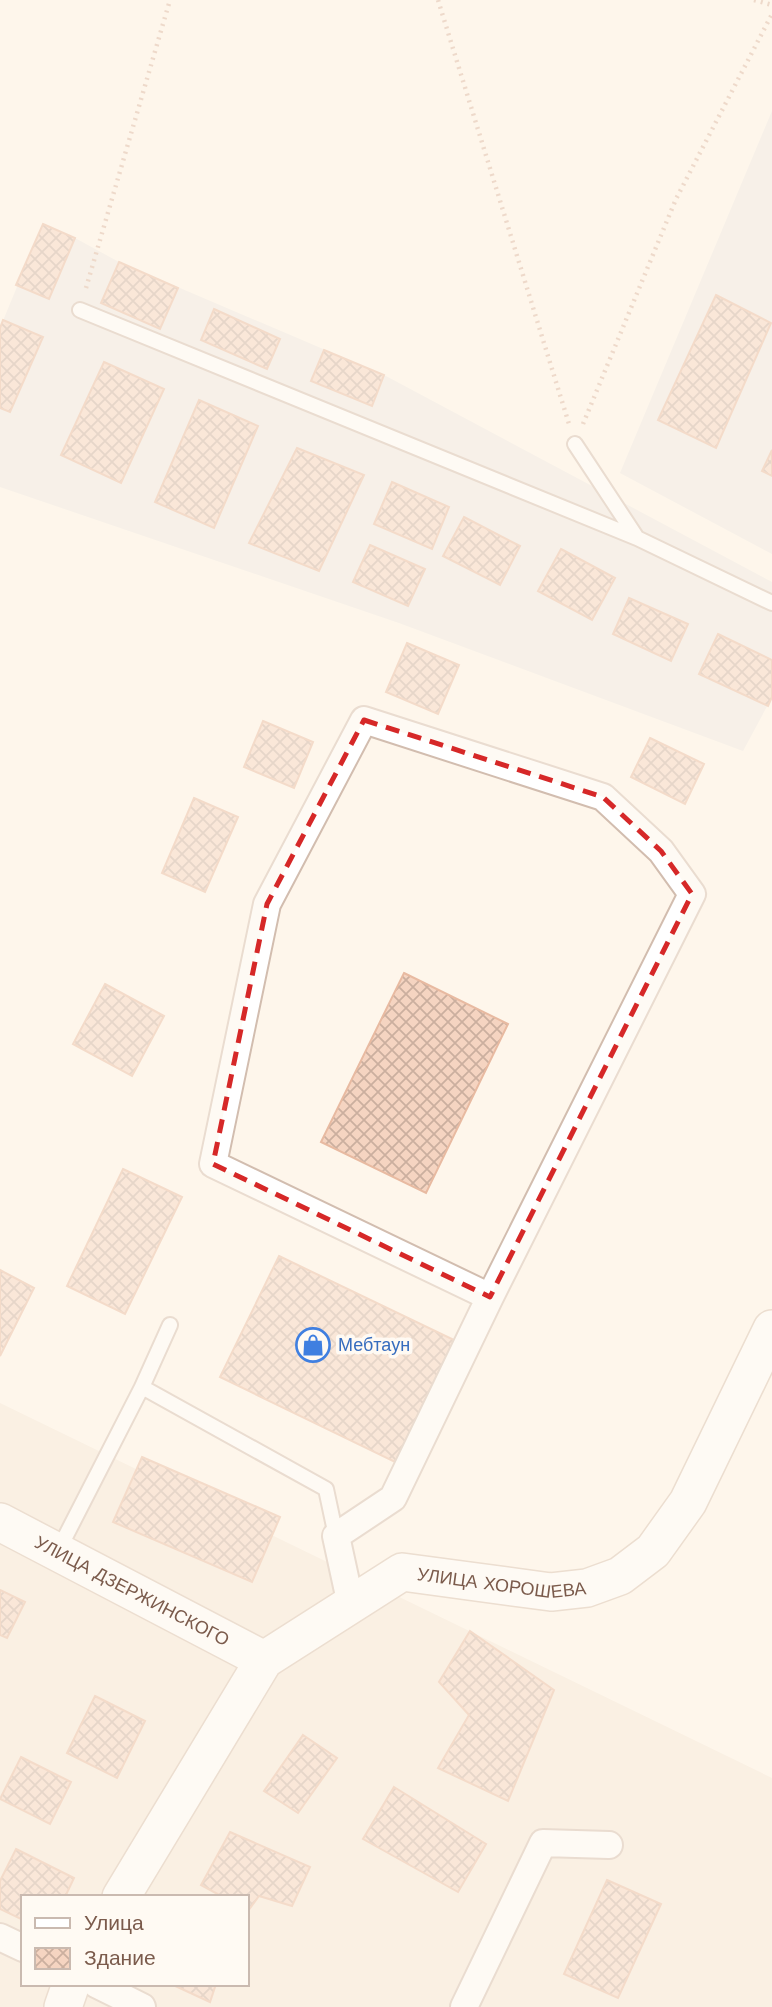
<svg xmlns="http://www.w3.org/2000/svg" width="772" height="2007" viewBox="0 0 772 2007" font-family="'Work Sans',sans-serif">
<style>
.residential{fill:#f6e8d9;fill-rule:evenodd}
.industrial{fill:#efe9e4}
.building{fill:url(#building-cross-hatch);stroke:#e8baa1;stroke-width:2}
.lines{fill:none;stroke-linecap:round;stroke-linejoin:round}
.lane-casing{stroke:#d2bdaf;stroke-width:18}
.street-casing{stroke:#d2bdaf;stroke-width:30}
.secondary-casing{stroke:#d7c0af;stroke-width:40}
.path{stroke:#dbb7a3;stroke-width:4.5;stroke-dasharray:2 5;stroke-linecap:butt}
.lane{stroke:#fff;stroke-width:14}
.street{stroke:#fff;stroke-width:26}
.secondary{stroke:#fff;stroke-width:37}
.marked{fill:none;stroke:#d62828;stroke-width:5;stroke-dasharray:14 9;stroke-linejoin:round}
.labels{text-anchor:middle;stroke-width:7;stroke-linejoin:round;paint-order:stroke}
.shop-label{font-size:18px;fill:#366cbe;stroke:#fffaf3;text-anchor:start}
.street-label{font-size:18px;fill:#7b5b4c;stroke:#fffaf3}
</style>
<defs>
<pattern id="building-cross-hatch" width="8" height="8" patternUnits="userSpaceOnUse" patternTransform="scale(1.75)"><rect width="8" height="8" fill="#f5d4c1"/><path d="M0 0l8 8M0 8l8-8" fill="none" stroke="#cbaf9f"/></pattern>
</defs>
<rect width="100%" height="100%" fill="#fef6eb"/>
<path class="residential" d="M0,1403L772,1778V2007H0ZM23,1897H247V1984H23Z"/>
<path class="industrial" d="M772,111V554L620,473Z
M43,224L75,238L119,262L384,375L772,582V697L743,751L399,623L0,487V328Z"/>
<path class="building" d="M43,224L75,238L49,299L16,285Z
M119,262L178,288L160,329L101,303Z
M716,295L771,323L716,448L658,420Z
M214,309L280,339L267,369L201,340Z
M3,320L43,337L10,412L0,408V328Z
M324,350L384,375L372,406L311,381Z
M104,362L164,389L121,483L61,455Z
M199,400L258,426L214,528L155,502Z
M297,448L364,475L319,571L249,543Z
M772,450V476L762,471Z
M392,482L449,507L432,549L374,524Z
M464,517L520,546L500,585L443,556Z
M370,545L425,569L408,606L353,582Z
M561,549L615,578L592,620L538,591Z
M629,598L688,624L671,661L613,634Z
M718,634L772,660V697L768,706L699,674Z
M407,643L459,665L438,714L386,692Z
M263,721L313,742L294,788L244,767Z
M650,738L704,764L685,804L631,777Z
M194,798L238,817L205,892L162,873Z
M404,973L508,1024L426,1193L321,1142Z
M105,984L164,1016L132,1076L73,1044Z
M123,1169L182,1197L125,1314L67,1286Z
M279,1256L454,1340L395,1462L220,1377Z
M0,1270L34,1288L0,1356Z
M142,1457L280,1517L252,1582L113,1522Z
M0,1590L25,1602L7,1638L0,1635Z
M470,1631L554,1690L508,1801L438,1768L469,1715L439,1682Z
M95,1696L145,1721L117,1778L67,1753Z
M303,1735L337,1758L298,1813L264,1791Z
M21,1757L71,1782L50,1824L0,1799Z
M394,1787L486,1844L458,1892L363,1839Z
M230,1832L310,1867L292,1906L259,1896L248,1911L247,1897H223L201,1885Z
M16,1849L74,1878L65,1897H23V1920L0,1909V1881Z
M607,1880L661,1904L618,1998L564,1974Z
M171,1984H216L210,2002Z"/>
<g class="lines">
<g class="lane-casing">
<path id="lane" d="M80,310L637,538
M575,444L637,538L772,603
M142,1387L170,1325
M58,1551L142,1387L326,1489L336,1536"/>
</g>
<g class="street-casing">
<path id="street" d="M351,1605L336,1536L393,1498L490,1297L692,894L661,851L603,797L364,720L267,904L213,1164L490,1297
M0,1937L23,1948
M96,1984L142,2007
M464,2007L543,1843L609,1845"/>
</g>
<g class="secondary-casing">
<g id="secondary">
<path id="s1" d="M0,1522L264,1660"/>
<path id="s2" d="M121,1897L264,1660L402,1572L551,1592L587,1588L620,1576L653,1551L688,1502L772,1329"/>
<path d="M63,2007L71,1984"/>
</g>
</g>
<path class="path" d="M438,0L569,424
M754,0L772,5
M86,288L170,0
M583,424L676,199L772,14"/>
<use href="#lane" class="lane"/>
<use href="#street" class="street"/>
<use href="#secondary" class="secondary"/>
</g>
<path d="M0 0H772V2007H0ZM364,720L603,797L661,851L692,894L490,1297L213,1164L267,904Z" fill="#fef6eb" fill-opacity=".55" fill-rule="evenodd"/>
<path class="marked" d="M364,720L603,797L661,851L692,894L490,1297L213,1164L267,904Z"/>
<defs>
<g id="shop-ring" transform="scale(1.75)"><circle r="9.5" fill="#fffaf3" stroke="#3f7fe0" stroke-width="1.5"/><path d="M-5-2.5h2.3a2.7 3.5 0 0 1 5.4 0H5L5.5 6h-11ZM-1.5-2.5h3a1.5 2.3 0 0 0-3 0Z" fill="#3f7fe0"/></g>
</defs>
<g fill-rule="evenodd">
<use href="#shop-ring" x="313" y="1345"/>
</g>
<g class="labels">
<g class="shop-label">
<text x="338" y="1351">Мебтаун</text>
</g>
<g class="street-label">
<text dy="6" stroke="none"><textPath href="#s2" startOffset="541">УЛИЦА ХОРОШЕВА</textPath></text>
<text dy="6" stroke="none"><textPath href="#s1" startOffset="149">УЛИЦА ДЗЕРЖИНСКОГО</textPath></text>
</g>
</g>
<rect x="21" y="1895" width="228" height="91" fill="#fffaf3" stroke="#cabab0" stroke-width="2"/>
<rect x="35" y="1918" width="35" height="10" fill="#ffffff" stroke="#cabab0" stroke-width="2"/>
<text x="84" y="1930" font-size="21" fill="#7b5b4c">Улица</text>
<rect x="35" y="1948" width="35" height="21" fill="url(#building-cross-hatch)" stroke="#cabab0" stroke-width="2"/>
<text x="84" y="1965" font-size="21" fill="#7b5b4c">Здание</text>
</svg>
